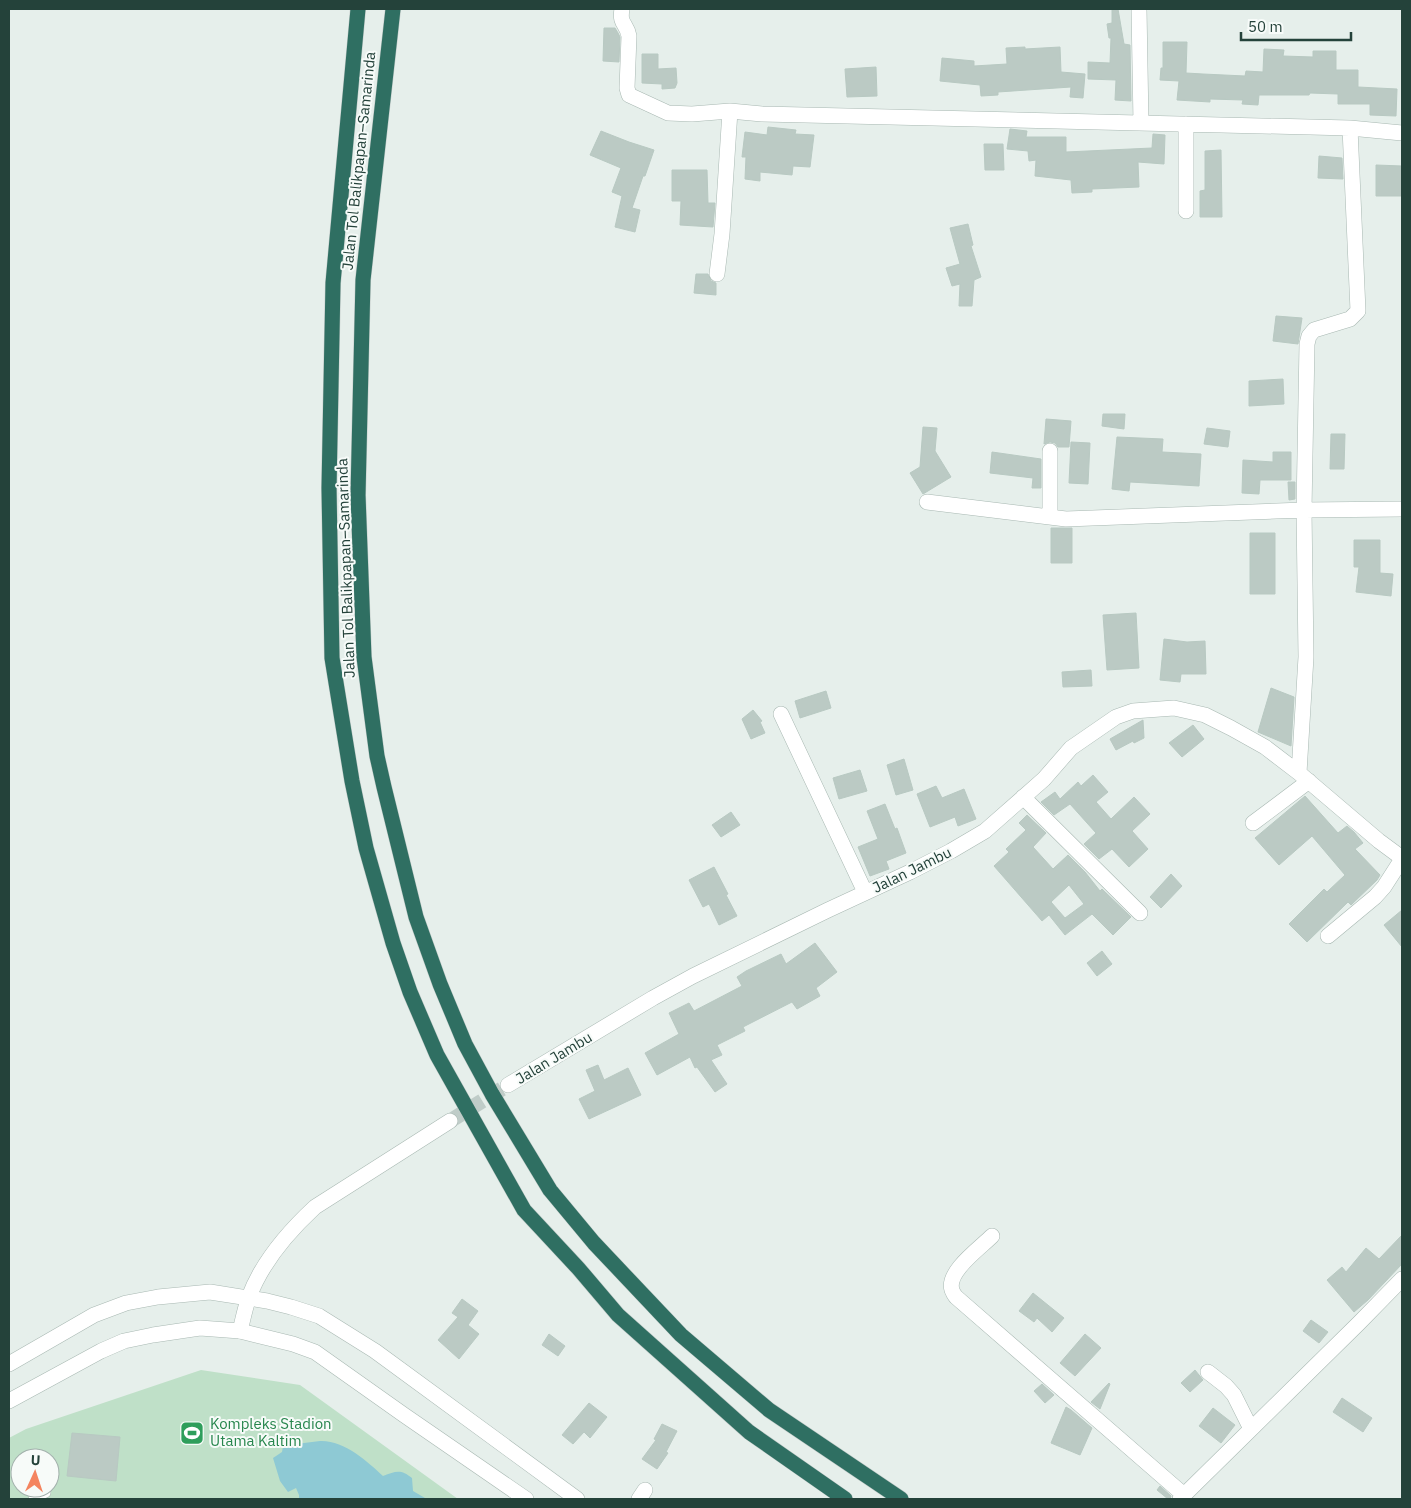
<svg xmlns="http://www.w3.org/2000/svg" width="1411" height="1508" viewBox="0 0 1411 1508" font-family="'IBM Plex Sans',sans-serif">
<style>
.green{fill:#bfe0c8;fill-rule:evenodd}
.water{fill:#8ec9d4}
.building{fill:#bbcac4;stroke:#b8c9c2;fill-rule:evenodd}
.lines{fill:none;stroke-linecap:round;stroke-linejoin:round}
.minor-tunnel{stroke:#bfccc8;stroke-width:15;stroke-dasharray:15 8;stroke-linecap:butt}
.service-casing{stroke:#a8b8b2;stroke-width:10}
.minor-casing{stroke:#a8b8b2;stroke-width:16}
.tertiary-casing{stroke:#a8b8b2;stroke-width:16}
.motorway-casing{stroke:#c2cac8;stroke-width:16}
.service{stroke:#fff;stroke-width:9}
.minor{stroke:#fff;stroke-width:15}
.tertiary{stroke:#fff;stroke-width:15}
.motorway{stroke:#2f6f62;stroke-width:15}
.labels{text-anchor:middle;stroke-width:4;stroke-linejoin:round;paint-order:stroke}
.street-label{font-size:15px;fill:#24423a;stroke:#f7fbf9}
.leisure-label{font-size:15px;fill:#27864d;stroke:#f7fbf9;text-anchor:start}
</style>
<rect width="100%" height="100%" fill="#e6efeb"/>
<path class="green" d="M201,1370L300,1385L458,1499H9V1438L26,1429ZM20,1458H50V1488H20Z"/>
<path class="water" d="M290,1435L296,1444C304,1443 312,1442 320,1441C344,1440 367,1461 383,1476C396,1471 401,1469 412,1478L413,1491L425,1498L299,1499V1495L296,1488L288,1492L280,1481L273,1458L282,1452L284,1441Z"/>
<path class="building" d="M1112,9H1118L1124,44L1130,45L1131,101L1115,100L1116,80L1088,79V62L1110,63L1111,38H1109L1107,24L1112,23Z
M604,28H615L618,33L620,37L619,62L603,61Z
M1163,42H1187L1186,73L1203,74L1245,76L1246,71L1263,72L1264,49L1284,50L1283,56L1313,57V51H1336V70H1358V87L1397,89L1396,116L1370,115V104H1338V94L1310,93L1309,95H1259L1258,105L1242,104L1243,100L1210,99V102L1177,100L1179,81L1160,80L1161,68H1163Z
M1025,47V49L1060,47L1061,72L1085,74L1083,98L1070,97L1071,87L998,92V95L981,96L980,85L940,81L942,58L974,61V66L1007,64L1006,48Z
M642,54H658V69L676,68L677,83L675,88L662,89V84L642,83Z
M876,67L877,96L847,97L845,69Z
M768,127L796,130L795,134L814,135L810,167L793,166L792,175L760,172V181L745,179L746,157H742L745,132L767,135Z
M1010,129L1027,131L1026,137H1066V152L1152,148L1153,134L1165,135L1164,164L1138,162L1139,187L1092,189V192L1072,193L1071,180L1035,176L1036,160L1029,161L1028,151L1007,149Z
M601,131L629,142L654,150L645,176H643L632,208L640,210L635,232L615,227L622,196L612,192L621,168L590,155Z
M984,144H1003L1004,170H985Z
M1221,150L1222,217H1200V191L1205,190V151Z
M1319,156L1342,158L1343,179L1318,178Z
M1376,165L1402,166V196H1376Z
M672,170H707L708,203H715L713,227L680,225L681,201H672Z
M968,224L973,245L971,246L981,277L974,280L972,306H959L960,284L952,286L946,268L960,264L950,228Z
M696,274H708L711,281L716,283V295L694,293Z
M1276,316L1302,318L1298,344L1273,341Z
M1283,379L1284,404L1249,406V381Z
M1103,414H1125L1124,429L1102,426Z
M1046,419L1071,421L1069,447H1058L1055,443L1050,442L1044,444Z
M923,427L937,428L935,451L951,477L923,494L910,473L920,467Z
M1207,428L1230,431L1228,447L1204,444Z
M1331,434H1345L1344,469H1330Z
M1117,437L1163,439L1162,452L1201,454L1199,486L1130,482L1129,491L1112,489Z
M1071,442L1090,443L1088,484L1069,483Z
M992,452L1041,459V488H1032L1033,478L990,473Z
M1273,452H1291V480H1260L1259,494L1242,493L1243,460L1273,462Z
M1288,482H1295V499L1289,500Z
M1051,528H1072V563H1051Z
M1250,533H1275V594H1250Z
M1354,540H1380V573L1393,574L1391,596L1356,592L1359,567H1354Z
M1136,613L1139,668L1107,670L1103,615Z
M1164,639L1187,642L1205,641L1206,674H1181L1180,682L1160,680Z
M1091,670L1092,686L1063,687L1062,672Z
M1271,688L1294,697L1291,746L1258,732Z
M826,691L831,708L800,718L795,701Z
M753,710L762,721L760,722L765,733L751,739L742,719Z
M1143,720L1144,738L1134,743L1133,741L1116,750L1110,739Z
M1193,725L1204,739L1182,757L1169,743Z
M904,759L913,790L896,795L887,765Z
M860,770L867,791L839,799L833,778Z
M1093,775L1108,792L1096,802L1111,819L1134,797L1150,814L1132,831L1148,849L1129,867L1112,849L1099,859L1084,844L1096,833L1070,804L1054,815L1041,802L1055,792L1060,799L1078,782L1081,786Z
M936,786L942,798L964,789L976,819L958,826L955,817L930,827L917,794Z
M1305,796L1338,833L1347,826L1354,832L1363,843L1355,849L1380,875L1377,880L1351,905L1348,902L1307,942L1289,924L1324,889L1327,892L1345,875L1312,836L1279,865L1255,838Z
M885,804L895,829L897,828L906,853L886,861L889,869L870,876L858,847L878,839L867,811Z
M731,812L740,825L721,837L712,825Z
M1027,815L1046,833L1033,847L1053,869L1068,855L1085,872L1100,891L1102,889L1131,917L1113,935L1092,914L1065,935L1049,915L1042,921L994,866L1009,852L1006,849L1026,830L1019,823ZM1069,885L1084,904L1065,918L1051,902Z
M714,867L728,894L726,895L737,916L719,925L709,904L703,907L689,880Z
M1171,874L1182,886L1161,908L1150,897Z
M1402,910V947L1384,925Z
M815,943L837,972L816,988L820,996L797,1009L792,1002L743,1027L745,1031L717,1045L722,1055L711,1060L727,1084L715,1092L697,1067L695,1068L690,1057L657,1075L645,1053L679,1034L669,1013L689,1003L694,1011L742,986L737,977L746,971L781,954L786,964Z
M1102,951L1112,964L1097,976L1087,963Z
M598,1065L604,1080L628,1068L641,1095L589,1119L579,1099L595,1091L586,1070Z
M1402,1235V1264L1368,1300L1354,1312L1327,1280L1342,1267L1346,1272L1366,1248L1379,1259Z
M1033,1293L1064,1318L1052,1332L1037,1318L1034,1322L1019,1311Z
M462,1299L478,1311L468,1325L479,1334L459,1359L438,1340L458,1317L452,1313Z
M1311,1320L1328,1332L1319,1343L1303,1331Z
M549,1334L565,1346L558,1356L542,1345Z
M1085,1334L1101,1348L1075,1376L1060,1363Z
M1195,1370L1203,1380L1190,1392L1181,1383Z
M1109,1383L1110,1384L1100,1409L1091,1402Z
M1042,1384L1054,1395L1045,1403L1034,1391Z
M1342,1398L1372,1418L1363,1432L1333,1412Z
M589,1403L607,1417L590,1438L584,1432L573,1444L562,1435Z
M1066,1407L1071,1410L1092,1428L1080,1455L1051,1443Z
M1213,1408L1235,1425L1221,1443L1199,1426Z
M662,1424L677,1431L666,1452L668,1453L657,1469L642,1459L656,1440L654,1439Z
M72,1433L120,1437L116,1481L67,1476Z
M1160,1486L1171,1496L1170,1499H1168L1157,1490Z"/>
<g class="lines">
<path class="minor-tunnel" d="M450,1121L508,1085"/>
<g class="service-casing">
<path id="service" d="M33,1499L46,1493"/>
</g>
<g class="minor-casing">
<path id="minor" d="M622,9C619,25 627,23 629,36L627,88L629,95L668,113L692,114L730,111L762,114L1350,128L1402,133
M1139,9L1141,123
M1186,211V124
M717,274L722,234L730,111
M1050,451V516
M927,502L1066,519L1304,510L1402,509
M781,714L865,892
M1299,773L1306,657L1304,510L1307,344L1309,336L1314,330L1350,319L1358,311L1350,128
M1023,797L1140,913
M1253,823L1309,781
M1328,936L1375,897L1384,887L1402,859
M508,1085L653,998L693,976L828,910L910,872L951,851L985,831L1044,779L1071,748L1116,717L1133,711L1174,708L1205,715L1231,728L1265,747L1299,773L1379,841L1402,858
M992,1236C980,1248 946,1272 952,1290C952,1291 955,1296 956,1297L1184,1495
M240,1331C243,1319 245,1308 249,1297C262,1262 288,1232 315,1207L450,1121
M1208,1372L1226,1386L1234,1395L1251,1429
M639,1499L645,1490
M1180,1499L1359,1323L1402,1279"/>
</g>
<g class="tertiary-casing">
<path id="tertiary" d="M9,1364L94,1315L126,1303L158,1297L210,1292L267,1301L291,1307L319,1316L375,1351L577,1499
M9,1401L101,1351L124,1341L153,1335L200,1328L240,1331L293,1344L315,1352L404,1415L526,1499"/>
</g>
<g class="motorway-casing">
<path id="motorway" d="M358,9L333,283L329,488L332,658L352,781L366,848L393,943L410,992L437,1055L524,1210L578,1268L618,1315L749,1432L845,1499
M393,9L363,280L358,495L364,657L377,756L384,787L416,917L440,984L465,1044L492,1094L550,1190L594,1243L681,1335L769,1410L901,1499"/>
</g>
<use href="#service" class="service"/>
<use href="#minor" class="minor"/>
<use href="#tertiary" class="tertiary"/>
<use href="#motorway" class="motorway"/>
</g>
<defs>
<g id="stadium-square" transform="scale(1.25)"><rect x="-9" y="-9" width="18" height="18" rx="4" fill="#2e9e5b" stroke="#f7fbf9"/><path d="M0-5a6.5 5 0 1 0 0 10a6.5 5 0 1 0 0-10ZM-3.5-1.8h7v3.6h-7Z" fill="#fff"/></g>
</defs>
<g fill-rule="evenodd">
<use href="#stadium-square" x="192" y="1433"/>
</g>
<g class="labels">
<g class="street-label">
<text transform="translate(359 161) rotate(-84)" y="5">Jalan Tol Balikpapan–Samarinda</text>
<text transform="translate(346 568) rotate(-92)" y="5">Jalan Tol Balikpapan–Samarinda</text>
<text transform="translate(912 870) rotate(-26)" y="5">Jalan Jambu</text>
<text transform="translate(554 1058) rotate(-31)" y="5">Jalan Jambu</text>
</g>
<g class="leisure-label">
<text x="210" y="1429">Kompleks Stadion<tspan x="210" dy="17">Utama Kaltim</tspan></text>
</g>
</g>
<rect width="1411" height="1508" fill="none" stroke="#24423a" stroke-width="20"/>
<g transform="translate(35 1473) rotate(3)"><circle r="24" fill="#f7fbf9" stroke="#a3b1ad"/>
<path d="M0-4L9 19L0 12L-9 19Z" fill="#f4845f"/>
<text y="-8" font-size="14" font-weight="bold" text-anchor="middle" fill="#24423a">U</text>
</g>
<path d="M1241 32v8h110v-8" fill="none" stroke="#24423a" stroke-width="2.5"/>
<text x="1248" y="32" font-size="15" fill="#24423a" stroke="#f7fbf9" stroke-width="4" paint-order="stroke">50 m</text>
</svg>
